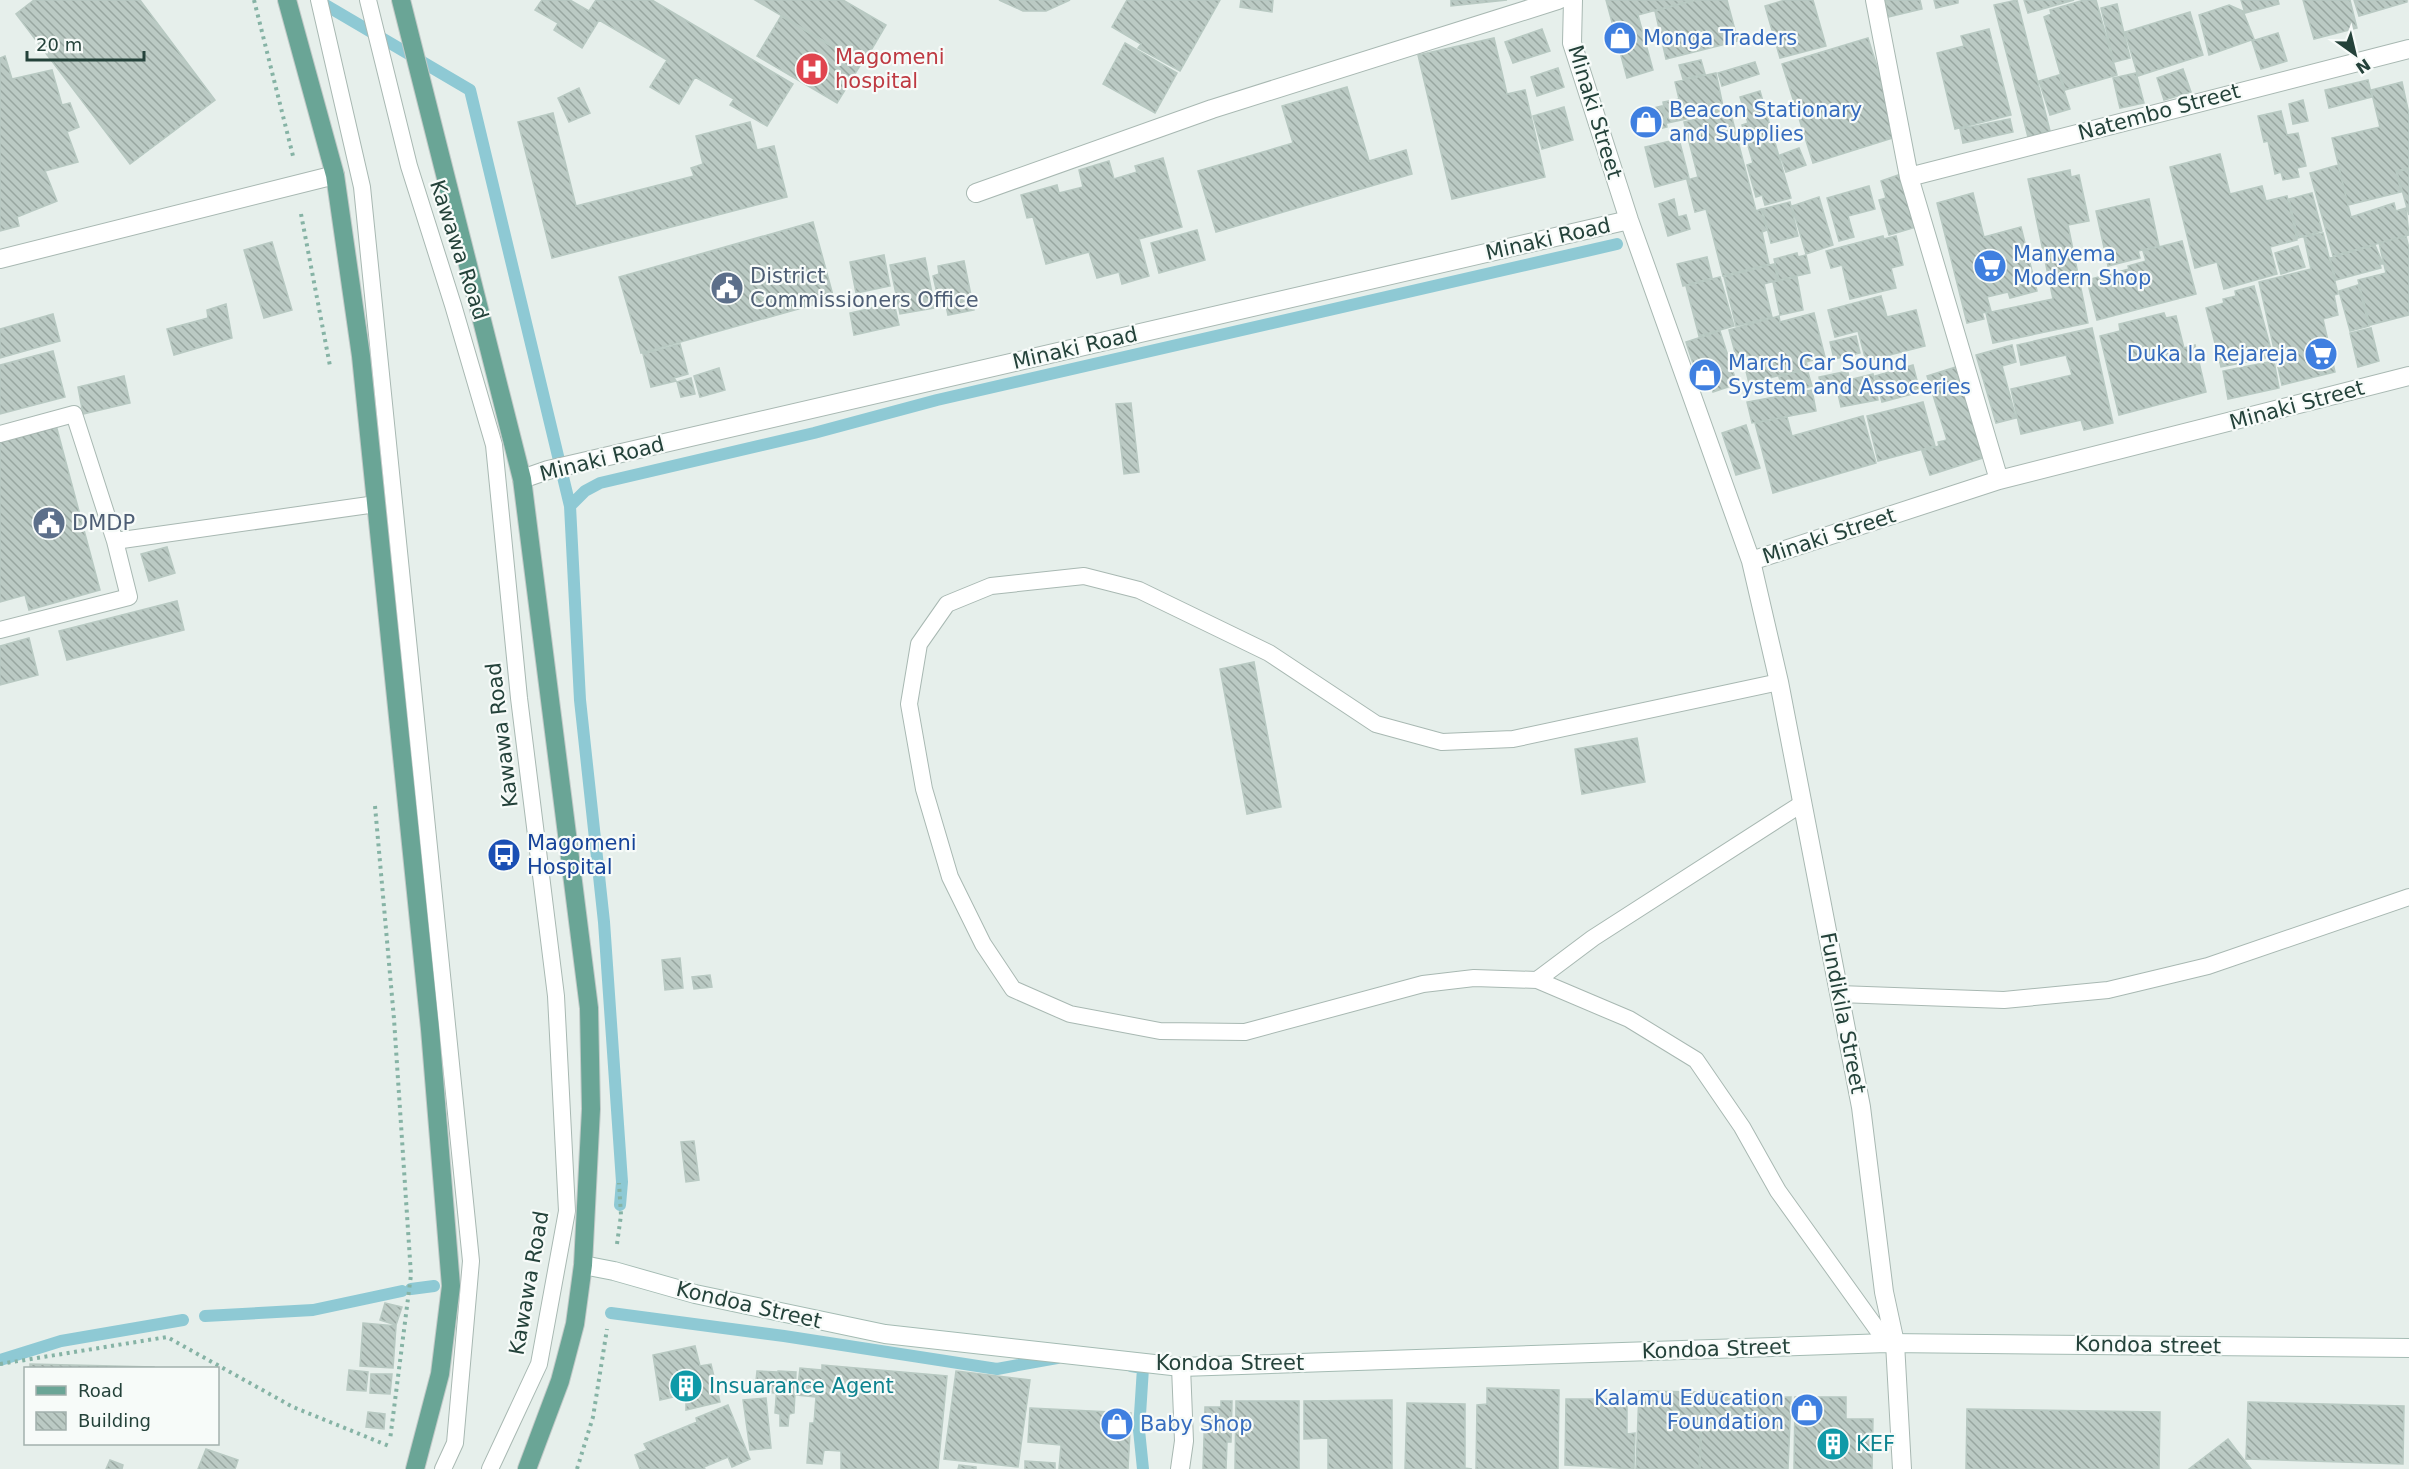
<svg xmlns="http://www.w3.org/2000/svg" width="2409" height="1469" viewBox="0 0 2409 1469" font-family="'DejaVu Sans',sans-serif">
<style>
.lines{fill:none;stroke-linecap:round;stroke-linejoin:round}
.stream{stroke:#8ec9d4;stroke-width:12}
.building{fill:url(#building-back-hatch);stroke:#b8c9c2;stroke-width:1.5}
.lane-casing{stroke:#a8b8b2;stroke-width:18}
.street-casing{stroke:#a8b8b2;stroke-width:20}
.secondary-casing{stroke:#a4bbb3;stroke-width:20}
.primary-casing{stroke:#c2cac8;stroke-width:20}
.path{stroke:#86b3a5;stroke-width:4;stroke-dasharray:3 4.5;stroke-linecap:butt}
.lane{stroke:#fff;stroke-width:16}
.street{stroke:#fff;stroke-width:18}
.secondary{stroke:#fff;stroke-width:18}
.primary{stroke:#6aa596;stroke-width:18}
.labels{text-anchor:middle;stroke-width:4.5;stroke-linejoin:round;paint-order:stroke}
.shop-label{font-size:21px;fill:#366cbe;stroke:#f7fbf9;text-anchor:start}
.health-label{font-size:21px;fill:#be3a42;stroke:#f7fbf9;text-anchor:start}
.street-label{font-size:21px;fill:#24423a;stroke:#f7fbf9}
.service-label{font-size:21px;fill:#4e5e75;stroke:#f7fbf9;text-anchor:start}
.transit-label{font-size:21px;fill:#164399;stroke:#f7fbf9;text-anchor:start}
.culture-label{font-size:21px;fill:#0d838f;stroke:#f7fbf9;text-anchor:start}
</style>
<defs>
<pattern id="building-back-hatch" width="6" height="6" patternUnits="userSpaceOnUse" patternTransform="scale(1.5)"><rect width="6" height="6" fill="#bbcac4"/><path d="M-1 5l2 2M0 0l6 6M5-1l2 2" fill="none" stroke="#98a6a0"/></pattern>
</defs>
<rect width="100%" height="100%" fill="#e6efeb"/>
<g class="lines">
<path class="stream" d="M317,0L470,90L570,506L580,700L604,922L622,1182L620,1205
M570,506L585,491L600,483L814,433L937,400L1617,244
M411,1289L434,1286
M611,1313L784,1336L997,1369L1057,1358
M205,1316L313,1310L402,1291
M0,1360L61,1341L183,1320
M1131,1366L1143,1368L1139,1430L1143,1469"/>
</g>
<path class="building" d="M34,0H140L215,100L130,164L16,14Z
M542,0H570L589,11L596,0H652L793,84L767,126L730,105L734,99L695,77L679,104L650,87L667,60L599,20L582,48L554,30L558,23L535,10Z
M755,0H843L886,25L863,64Z
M999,0H1070L1046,11H1023Z
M1127,0H1220L1180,71L1138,48L1141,44L1112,27Z
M1241,0H1273L1272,12L1240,7Z
M1451,0H1507L1451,6Z
M1606,0H1693L1638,15L1653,70L1627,78Z
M1697,0H1727L1738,41L1666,59L1655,11Z
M1813,0L1826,46L1780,58L1765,6L1785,0Z
M1885,0H1920L1922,9L1888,17Z
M1934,0H1958V3L1936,8Z
M2017,0L2050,131L2028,137L1994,5Z
M2024,0H2074L2028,13Z
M2084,0H2096L2117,75L2065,90L2044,17L2051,14L2050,10Z
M2241,0H2278L2279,4L2245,13Z
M2303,0H2350L2357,28L2314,39Z
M2354,0H2407V2L2359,16Z
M2117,4L2130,58L2114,62L2101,8Z
M2229,5L2243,11L2254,39L2209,55L2199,15Z
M2190,12L2203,55L2138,76L2125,32Z
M781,16L861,64L837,103L757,56Z
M1542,29L1550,51L1513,63L1505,42Z
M1989,29L2011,115L1955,129L1937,53L1964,46L1961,36Z
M2278,33L2287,61L2261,69L2252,41Z
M1494,38L1507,94L1525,90L1545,177L1452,199L1418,55Z
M1868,38L1899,136L1813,163L1782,64Z
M1125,43L1177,73L1155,113L1103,84Z
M5,56L12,79L52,70L62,105L70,103L79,127L67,132L78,162L45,171L57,201L17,217L19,226L0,231V58Z
M1701,60L1705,74L1683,79L1679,65Z
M1755,62L1759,74L1722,86L1718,73Z
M1558,68L1564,87L1537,96L1531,77Z
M2183,69L2191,92L2164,100L2157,78Z
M1716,73L1724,111L1667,123L1663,102L1679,99L1675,82Z
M2136,73L2144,103L2120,108L2113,78Z
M2059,75L2070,109L2050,115L2039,81Z
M2368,80L2372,97L2329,108L2325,90Z
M2402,82L2409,114V168L2396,171L2401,192L2348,205L2332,138L2380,127L2371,90Z
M1347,87L1369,161L1406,150L1412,174L1216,232L1198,171L1293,143L1282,106Z
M579,88L590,113L569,122L558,98Z
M1760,91L1791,198L1765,205L1762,195L1756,197L1747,165L1753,163L1742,125L1748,123L1740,97Z
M2303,100L2308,121L2293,124L2289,104Z
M1662,106L1667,127L1646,132L1641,111Z
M1564,107L1573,140L1542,149L1533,116Z
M1730,110L1756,211L1761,209L1767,230L1762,232L1769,264L1723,276L1706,209L1695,212L1687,180L1698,177L1684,122Z
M2281,111L2287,135L2298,133L2306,166L2297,168L2299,177L2283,180L2281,172L2275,174L2268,141L2264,142L2258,116Z
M553,113L576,206L694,176L691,168L703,164L696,136L750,122L757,150L774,146L787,197L552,258L518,122Z
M2010,119L2013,132L1963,143L1960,129Z
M1679,139L1689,178L1655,187L1645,147Z
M1799,148L1806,165L1786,172L1780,155Z
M2220,154L2230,194L2262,186L2266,201L2287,196L2297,240L2270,247L2277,274L2224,289L2217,262L2195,268L2170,167Z
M1163,158L1182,227L1139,239L1149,276L1122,284L1119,272L1097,278L1089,252L1046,264L1033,217L1027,218L1021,195L1057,185L1059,193L1083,187L1079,170L1109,161L1114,179L1137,172L1135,166Z
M2338,165L2351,217L2394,203L2396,211L2406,208L2409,235L2333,256L2310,173Z
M2409,169V215L2397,172Z
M2070,170L2071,177L2079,175L2089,221L2068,225L2088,323L1993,343L1986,313L2053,299L2028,179Z
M1901,174L1916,227L1889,235L1879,200L1886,198L1881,181Z
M1869,186L1875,209L1848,216L1854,237L1839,241L1827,198Z
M1973,193L1984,237L2021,227L2037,291L2010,298L2008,292L1987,297L1991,311L1982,313L1984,319L1967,323L1937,203Z
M2312,193L2322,231L2298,238L2289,199Z
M1819,197L1833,245L1806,254L1792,206Z
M1674,199L1678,217L1686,215L1690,229L1668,236L1659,204Z
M2149,199L2159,246L2138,251L2140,258L2108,266L2096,211Z
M1790,202L1798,236L1771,243L1762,209Z
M813,222L834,299L641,353L619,277Z
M1197,230L1205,260L1159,273L1151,243Z
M2323,233L2338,294L2334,295L2338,315L2323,319L2335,372L2282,385L2259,282L2311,269L2304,237Z
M1883,236L1884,239L1896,236L1903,265L1891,268L1896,288L1850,299L1842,265L1831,268L1826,251Z
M2406,236L2409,248V315L2370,325L2358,280L2386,273L2379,243Z
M2182,241L2196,294L2097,320L2087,280L2129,269L2128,266L2146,261L2143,251Z
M272,242L292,310L264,318L244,250Z
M2375,245L2383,264H2380L2381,268L2336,280L2330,258Z
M2298,246L2305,267L2281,274L2275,253Z
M1797,253L1798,257L1806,255L1810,273L1779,280L1774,259Z
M884,255L890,286L856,293L850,262Z
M1707,257L1712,278L1683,286L1677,264Z
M925,258L935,308L900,314L890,265Z
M964,261L974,310L948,315L945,301L939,302L933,276L939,274L938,266Z
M1774,264L1778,280L1764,284L1772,317L1736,326L1724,277Z
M1720,277L1734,326L1699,336L1686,286Z
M1797,277L1803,310L1780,315L1773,282Z
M2358,285L2369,326L2350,331L2339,291Z
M2254,286L2273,357L2221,367L2206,308L2224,303L2223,299L2236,296L2235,291Z
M1881,296L1887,317L1916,310L1925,346L1866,361L1858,331L1835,337L1828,310Z
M894,303L899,325L854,335L850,313Z
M226,304L232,338L174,355L167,329L208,318L207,310Z
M1814,313L1825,357L1806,362L1808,368L1749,383L1744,363L1738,364L1729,330L1779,316L1780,322Z
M2164,313L2166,318L2176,316L2184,348L2195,345L2206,392L2119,415L2100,336L2120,331L2119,324Z
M53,314L60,341L0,358V329Z
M2092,328L2113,423L2084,430L2081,420L2021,434L2011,389L2072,375L2066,355L2021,365L2017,345Z
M2371,328L2379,361L2358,367L2350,333Z
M1720,331L1737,384L1713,392L1708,376L1698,379L1686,342Z
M1856,336L1860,353L1834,359L1830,342Z
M680,344L688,374L674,378L676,381L651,387L643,354Z
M2012,345L2016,362L2002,366L2016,418L1996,423L1976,355Z
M53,351L65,397L0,414V365Z
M2274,361L2279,388L2228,399L2223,371Z
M1913,365L1920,392L1882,402L1875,376Z
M1959,366L1986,457L1930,475L1922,451L1939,446L1938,442L1947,440L1927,376Z
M719,368L725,390L700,397L694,376Z
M1807,369L1812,386L1784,394L1779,377Z
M1848,371L1849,380L1873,374L1878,400L1841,407L1836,385L1821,388L1819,377Z
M124,376L130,403L83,414L78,387Z
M691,378L695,394L681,397L677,382Z
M1812,390L1816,411L1752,423L1747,402Z
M1923,402L1935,446L1878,461L1867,416Z
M1131,403L1139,472L1124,474L1116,404Z
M1863,416L1876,463L1773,493L1755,423L1787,417L1792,436Z
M56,425L100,590L29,610L25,595L0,602V440Z
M1746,425L1760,468L1736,475L1722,433Z
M167,547L175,573L149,581L141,554Z
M177,601L184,630L67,660L59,631Z
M29,638L38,675L0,685V646Z
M1254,662L1281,807L1247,814L1220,669Z
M1637,738L1645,782L1582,794L1575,749Z
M680,958L683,988L665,990L662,960Z
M710,975L712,987L694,989L692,977Z
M694,1141L699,1180L686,1182L681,1142Z
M385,1303L402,1307L396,1325L380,1320Z
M363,1323L396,1326L393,1368L360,1366Z
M695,1346L700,1366L711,1364L720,1402L686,1410V1394L660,1400L653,1355Z
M30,1364L154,1367V1368H30Z
M822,1365L947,1376L938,1469H841V1451L824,1450L822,1464L807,1463L810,1423H814L816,1397L797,1395L800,1368L822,1370Z
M349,1370L368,1372L366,1391L347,1390Z
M757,1371L777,1372L774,1393L755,1391Z
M778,1371L796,1372L794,1413L789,1414L788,1426H780V1414L775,1413Z
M956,1371L1030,1380L1018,1467L944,1459Z
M371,1374H392L390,1394L370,1393Z
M1487,1388L1559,1390L1558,1469H1476L1477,1405L1487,1404Z
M1639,1391L1702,1392L1699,1469H1636Z
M1709,1391L1728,1392L1727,1398L1791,1397L1788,1469H1700L1703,1396L1708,1397Z
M1795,1397H1846V1419H1873L1872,1469H1794Z
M766,1398L771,1448L750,1450L743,1400Z
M1566,1399H1627V1434L1635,1433L1634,1469L1565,1465Z
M1392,1400V1469H1328V1438L1304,1439V1401Z
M1221,1401H1232L1231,1442H1227L1226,1469H1203L1205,1407H1221Z
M1236,1401H1299V1469H1235Z
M2248,1402L2404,1406L2403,1464L2246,1459Z
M1407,1403L1465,1404V1468L1472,1469H1405Z
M728,1405L750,1459L732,1467L728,1457L704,1467L705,1469H640L635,1455L647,1450L644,1444L697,1422L696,1418Z
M1030,1408L1131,1413L1128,1469H1059L1061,1445L1028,1442Z
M1967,1409L2160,1412L2159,1469H1966Z
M368,1412L385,1414L384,1429L366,1427Z
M2228,1439L2251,1469H2189Z
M206,1449L238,1460L235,1469H198Z
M110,1460L123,1465L122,1469H106Z
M1025,1461L1055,1463V1469H1025Z
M959,1465L976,1467V1469H958Z"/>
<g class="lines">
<g class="lane-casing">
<path id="lane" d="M319,0L362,187L471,1261L455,1443L443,1469
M368,0L409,166L453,305L494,445L519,698L556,996L567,1211L539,1364L490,1469
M0,434L74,414L115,541L129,597L0,630
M115,541L376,504
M1779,682L1513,739L1442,742L1376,724L1269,653L1139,590L1084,576L991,586L947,604L919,644L909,704L924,789L950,877L983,944L1013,989L1070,1014L1160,1031L1245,1032L1423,984L1474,978L1537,980L1629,1019L1696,1060L1742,1127L1778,1191L1887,1343
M1537,980L1593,938L1803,803
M1839,994L2004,1000L2108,990L2208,966L2409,897"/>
</g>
<g class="street-casing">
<path id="street" d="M1573,0L1572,43L1629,220L1751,561L1779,682L1861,1107L1884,1292L1895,1343L1902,1469
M1875,0L1909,177L1999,480
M1909,177L2409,49
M976,193L1212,109L1558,0
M0,259L335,175
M522,479L548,470L1629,220
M1751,561L1999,480L2409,376
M1180,1469L1184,1441L1181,1367"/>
</g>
<g class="secondary-casing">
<path id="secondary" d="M583,1265L614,1271L695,1294L885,1334L1181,1367L1887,1343L2409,1348"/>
</g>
<g class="primary-casing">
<path id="primary" d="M287,0L335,175L361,356L430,1029L451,1286L440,1374L415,1469
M401,0L522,479L589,1008L591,1109L583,1265L575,1324L560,1381L527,1469"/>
</g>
<path class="path" d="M254,0L293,156
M301,214L330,366
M375,806L394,1019L411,1275L390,1440
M617,1244L621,1215L619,1183
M0,1364L167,1337L293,1407L389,1446
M577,1469L593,1417L607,1329"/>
<use href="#lane" class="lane"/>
<use href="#street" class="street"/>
<use href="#secondary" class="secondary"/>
<use href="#primary" class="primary"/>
</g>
<defs>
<g id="shop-disc" transform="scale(1.725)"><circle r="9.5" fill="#3f7fe0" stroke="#f7fbf9"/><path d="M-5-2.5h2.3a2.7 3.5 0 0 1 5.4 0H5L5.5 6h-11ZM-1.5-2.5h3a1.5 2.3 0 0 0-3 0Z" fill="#fff"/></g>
<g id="hospital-disc" transform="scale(1.725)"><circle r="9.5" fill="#e0444e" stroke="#f7fbf9"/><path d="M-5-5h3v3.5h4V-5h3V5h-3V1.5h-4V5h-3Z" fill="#fff"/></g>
<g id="supermarket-disc" transform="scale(1.725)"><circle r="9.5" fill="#3f7fe0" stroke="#f7fbf9"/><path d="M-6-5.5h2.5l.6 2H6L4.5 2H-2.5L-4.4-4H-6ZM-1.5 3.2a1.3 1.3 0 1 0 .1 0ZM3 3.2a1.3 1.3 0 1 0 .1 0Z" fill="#fff"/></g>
<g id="civic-disc" transform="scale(1.725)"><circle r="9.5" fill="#5c6f8a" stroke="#f7fbf9"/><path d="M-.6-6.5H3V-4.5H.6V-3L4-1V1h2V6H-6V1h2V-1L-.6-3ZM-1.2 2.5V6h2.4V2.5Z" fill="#fff"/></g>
<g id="bus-disc" transform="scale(1.725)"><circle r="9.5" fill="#1a4fb4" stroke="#f7fbf9"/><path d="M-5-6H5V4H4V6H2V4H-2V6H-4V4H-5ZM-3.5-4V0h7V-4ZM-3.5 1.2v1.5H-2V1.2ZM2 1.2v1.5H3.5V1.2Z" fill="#fff"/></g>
<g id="building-disc" transform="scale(1.725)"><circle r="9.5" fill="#0f9aa8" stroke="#f7fbf9"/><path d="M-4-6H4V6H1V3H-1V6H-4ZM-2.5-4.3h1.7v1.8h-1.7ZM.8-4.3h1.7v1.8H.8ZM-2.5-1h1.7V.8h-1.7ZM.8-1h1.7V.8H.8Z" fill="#fff"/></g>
</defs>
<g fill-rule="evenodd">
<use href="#shop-disc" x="1620" y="38"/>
<use href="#hospital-disc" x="812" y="69"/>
<use href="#shop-disc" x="1646" y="122"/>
<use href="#supermarket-disc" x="1990" y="266"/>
<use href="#civic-disc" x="727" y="288"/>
<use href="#supermarket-disc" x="2321" y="354"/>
<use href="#shop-disc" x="1705" y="375"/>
<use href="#civic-disc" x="49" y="523"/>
<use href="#bus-disc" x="504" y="855"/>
<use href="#building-disc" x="686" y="1386"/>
<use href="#shop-disc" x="1807" y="1410"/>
<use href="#shop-disc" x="1117" y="1424"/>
<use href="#building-disc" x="1833" y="1444"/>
</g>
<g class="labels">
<g class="shop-label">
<text x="1643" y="45">Monga Traders</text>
<text x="1669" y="117">Beacon Stationary<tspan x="1669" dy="24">and Supplies</tspan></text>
<text x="2013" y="261">Manyema<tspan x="2013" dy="24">Modern Shop</tspan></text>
<text x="2298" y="361" text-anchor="end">Duka la Rejareja</text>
<text x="1728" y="370">March Car Sound<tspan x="1728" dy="24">System and Assoceries</tspan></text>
<text x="1784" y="1405" text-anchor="end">Kalamu Education<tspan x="1784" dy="24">Foundation</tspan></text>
<text x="1140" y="1431">Baby Shop</text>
</g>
<g class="health-label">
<text x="835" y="64">Magomeni<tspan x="835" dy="24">hospital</tspan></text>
</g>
<g class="street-label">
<text transform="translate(1595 112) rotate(73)" y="7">Minaki Street</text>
<text transform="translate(2159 112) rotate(-15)" y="7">Natembo Street</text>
<text transform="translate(1548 239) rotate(-13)" y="7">Minaki Road</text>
<text transform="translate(459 250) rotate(72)" y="7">Kawawa Road</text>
<text transform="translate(1075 348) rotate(-13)" y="7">Minaki Road</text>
<text transform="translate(2297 405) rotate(-15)" y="7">Minaki Street</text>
<text transform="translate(602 459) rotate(-14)" y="7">Minaki Road</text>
<text transform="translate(1829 536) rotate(-18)" y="7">Minaki Street</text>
<text transform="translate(502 735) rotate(-97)" y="7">Kawawa Road</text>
<text transform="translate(1843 1013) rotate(79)" y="7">Fundikila Street</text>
<text transform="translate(529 1283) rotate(-80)" y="7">Kawawa Road</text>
<text transform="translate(749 1305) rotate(13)" y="7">Kondoa Street</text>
<text transform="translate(2148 1345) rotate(1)" y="7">Kondoa street</text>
<text transform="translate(1716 1349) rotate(-2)" y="7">Kondoa Street</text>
<text x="1230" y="1370">Kondoa Street</text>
</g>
<g class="service-label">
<text x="750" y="283">District<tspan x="750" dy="24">Commissioners Office</tspan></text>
<text x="72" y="530">DMDP</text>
</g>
<g class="transit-label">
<text x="527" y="850">Magomeni<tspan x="527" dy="24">Hospital</tspan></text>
</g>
<g class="culture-label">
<text x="709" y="1393">Insuarance Agent</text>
<text x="1856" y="1451">KEF</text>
</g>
</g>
<rect x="24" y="1367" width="195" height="78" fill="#f7fbf9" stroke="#a3b1ad" stroke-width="1.5"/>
<rect x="36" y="1386" width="30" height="9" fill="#6aa596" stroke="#a3b1ad" stroke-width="1.5"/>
<text x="78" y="1397" font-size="18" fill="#24423a">Road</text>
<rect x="36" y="1412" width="30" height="18" fill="url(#building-back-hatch)" stroke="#a3b1ad" stroke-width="1.5"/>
<text x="78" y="1427" font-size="18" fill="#24423a">Building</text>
<g transform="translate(2355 54) rotate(146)" stroke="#f7fbf9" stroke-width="4.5" paint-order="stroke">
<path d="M0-4.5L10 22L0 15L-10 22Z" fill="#24423a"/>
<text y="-9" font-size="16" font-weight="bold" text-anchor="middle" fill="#24423a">N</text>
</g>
<path d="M27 51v9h117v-9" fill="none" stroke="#24423a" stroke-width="3"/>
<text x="36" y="51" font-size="18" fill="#24423a" stroke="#f7fbf9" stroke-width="4.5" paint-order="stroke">20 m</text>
</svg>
